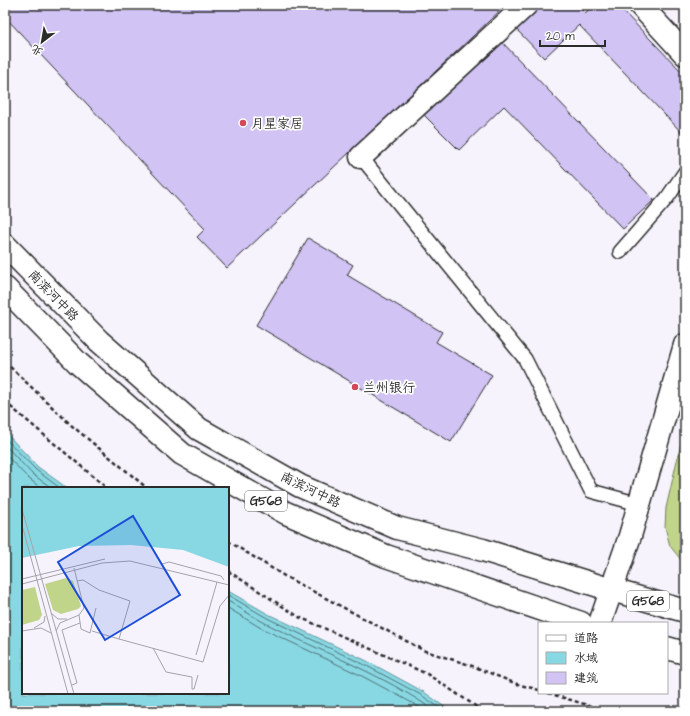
<svg xmlns="http://www.w3.org/2000/svg" width="690" height="716" viewBox="0 0 690 716" font-family="'Architects Daughter','LXGW WenKai TC',sans-serif">
<style>
.green{fill:#c0d48a;stroke:#76805a}
.water{fill:#88d8e3;stroke:#639399}
.lines{fill:none;stroke-linecap:round;stroke-linejoin:round}
.shore{stroke:#507075;stroke-width:1}
.building{fill:#d1c3f4;stroke:#2b2b2b}
.service-casing{stroke:#2b2b2b;stroke-width:16}
.minor-casing{stroke:#2b2b2b;stroke-width:25}
.secondary-casing{stroke:#2b2b2b;stroke-width:25}
.trunk-casing{stroke:#2b2b2b;stroke-width:25}
.path{stroke:#2b2b2b;stroke-width:2.5;stroke-dasharray:4 3;stroke-linecap:butt}
.service{stroke:#fff;stroke-width:13}
.minor{stroke:#fff;stroke-width:22}
.secondary{stroke:#fff;stroke-width:22}
.trunk{stroke:#fff;stroke-width:22}
.poi-dot{fill:#d1495b;stroke:#fff;stroke-width:1.5}
.labels{text-anchor:middle;stroke-width:3.5;stroke-linejoin:round;paint-order:stroke}
.shield{fill:#fff;stroke:#6b6b6b;stroke-width:1}
.shield-label{font-size:12px;font-weight:bold;fill:#2b2b2b}
.poi-label{font-size:13px;fill:#2b2b2b;stroke:#fff;text-anchor:start}
.street-label{font-size:13px;fill:#2b2b2b;stroke:#fff}
.inset-river{fill:none;stroke:#88d8e3;stroke-width:2}
.inset-road{fill:none;stroke:#a5a3a9;stroke-width:1}
.view{fill:#1d4ed8;fill-opacity:0.15;stroke:#1d4ed8;stroke-width:2}
.inset-edge{fill:none;stroke:#2b2b2b;stroke-width:2}
</style>
<rect width="100%" height="100%" fill="#f6f3fd"/>
<filter id="ink" filterUnits="userSpaceOnUse"><feTurbulence type="fractalNoise" baseFrequency=".025" numOctaves="2"/><feDisplacementMap in="SourceGraphic" scale="8" xChannelSelector="R" yChannelSelector="G"/><feConvolveMatrix kernelMatrix="1 2 1 2 8 2 1 2 1" color-interpolation-filters="sRGB"/></filter>
<g filter="url(#ink)">
<path class="green" d="M685,426V563L682,561L670,546L665,527L666,508Z"/>
<path class="water" d="M5,432L38,467L67,488H23V693H228V591L268,614L367,661L424,692L450,711H5Z"/>
<g class="lines">
<path class="shore" d="M5,438L36,470L60,488
M5,445L32,474L52,488
M5,454L28,478L41,488
M228,595L267,618L365,665L421,695L444,711
M228,601C240,608 252,616 265,623C321,652 383,674 435,711
M228,608L261,628L360,675L416,705L425,711"/>
</g>
<path class="building" d="M5,5H506L227,268L197,237L205,229L5,17Z
M536,5H577L585,13L594,5H617L685,75V136L579,25L544,58L514,27Z
M500,40L654,200L623,229L504,106L459,150L423,114Z
M308,238L353,265L347,275L442,332L436,342L492,375L451,442L256,325Z"/>
<g class="lines">
<g class="service-casing">
<path id="service" d="M361,157L525,359L591,491L639,504
M620,252L667,198L685,172"/>
</g>
<g class="minor-casing">
<path id="minor" d="M640,5L685,54
M361,157L526,5"/>
</g>
<g class="secondary-casing">
<path id="secondary" d="M600,623L630,536L685,345"/>
</g>
<g class="trunk-casing">
<path id="trunk" d="M5,245L99,341L199,429L300,486L397,528L483,550L612,590L685,611
M5,288L78,363L182,454L286,513L386,556L581,623
M667,648L685,653"/>
</g>
<path class="path" d="M5,362L71,425L147,488
M5,402L107,488
M228,541L286,577L425,651L470,665L517,684L539,690
M228,571L299,617L427,674L483,711
M548,693L607,711"/>
<use href="#service" class="service"/>
<use href="#minor" class="minor"/>
<use href="#secondary" class="secondary"/>
<use href="#trunk" class="trunk"/>
</g>
</g>
<g class="poi-dot">
<circle cx="243" cy="123" r="4"/>
<circle cx="355" cy="387" r="4"/>
</g>
<g class="labels">
<g class="shield">
<rect x="245" y="491" width="42" height="20" rx="3"/>
<rect x="627" y="591" width="42" height="20" rx="3"/>
</g>
<g class="shield-label">
<text x="266" y="505">G568</text>
<text x="648" y="605">G568</text>
</g>
<g class="poi-label">
<text x="251" y="128">月星家居</text>
<text x="363" y="392">兰州银行</text>
</g>
<g class="street-label">
<text transform="translate(54 295) rotate(46)" y="5">南滨河中路</text>
<text transform="translate(311 489) rotate(26)" y="5">南滨河中路</text>
</g>
</g>
<g transform="translate(22 487)">
<rect width="207" height="207" fill="#f6f3fd"/>
<path d="M44,91L51,94L59,119L56,122L39,127L31,123L23,97ZM13,100L20,128L17,133L0,138V103Z" fill="#c0d48a"/>
<path d="M0,0H207V80L161,63L109,58L57,59L0,71Z" fill="#88d8e3"/>
<path class="inset-river" d="M7,34L99,19L164,22L207,40"/>
<path class="inset-road" d="M0,22L52,207M0,38L46,207M140,77L147,75L199,89L202,93M0,92L83,72M55,94L61,93L77,103L108,114L97,152L70,144M0,97L80,76L108,74L207,98M29,126L36,132H45M57,128L59,142L68,146L74,121M12,141L22,135L23,129M0,144L19,141L29,146M34,144L38,136L57,128L62,121L52,81M97,152L181,175L198,119L207,108M131,161L144,185L170,190V202H172L176,188M174,168L195,95M50,198L55,196L40,143L58,136"/>
<path class="view" d="M111,29L158,108L83,153L36,75Z"/>
<rect width="207" height="207" class="inset-edge"/>
</g>
<rect width="690" height="716" fill="none" stroke="#fff" stroke-width="20"/>
<rect x="10" y="10" width="670" height="696" fill="none" stroke="#2b2b2b" stroke-width="1.5" filter="url(#ink)"/>
<rect x="538" y="622" width="130" height="72" fill="#ffffff" stroke="#aaaaaa"/>
<rect x="546" y="635" width="20" height="6" fill="#ffffff" stroke="#aaaaaa"/>
<text x="574" y="642" font-size="12" fill="#2b2b2b">道路</text>
<rect x="546" y="652" width="20" height="12" fill="#88d8e3" stroke="#aaaaaa"/>
<text x="574" y="662" font-size="12" fill="#2b2b2b">水域</text>
<rect x="546" y="672" width="20" height="12" fill="#d1c3f4" stroke="#aaaaaa"/>
<text x="574" y="682" font-size="12" fill="#2b2b2b">建筑</text>
<g transform="translate(42 42) rotate(211)" stroke="#ffffff" stroke-width="3" paint-order="stroke">
<path d="M0-3L7 15L0 10L-7 15Z" fill="#2b2b2b"/>
<text y="-6" font-size="11" font-weight="bold" text-anchor="middle" fill="#2b2b2b">北</text>
</g>
<path d="M540 40v6h65v-6" fill="none" stroke="#2b2b2b" stroke-width="2"/>
<text x="546" y="40" font-size="12" fill="#2b2b2b" stroke="#ffffff" stroke-width="3" paint-order="stroke">20 m</text>
</svg>
